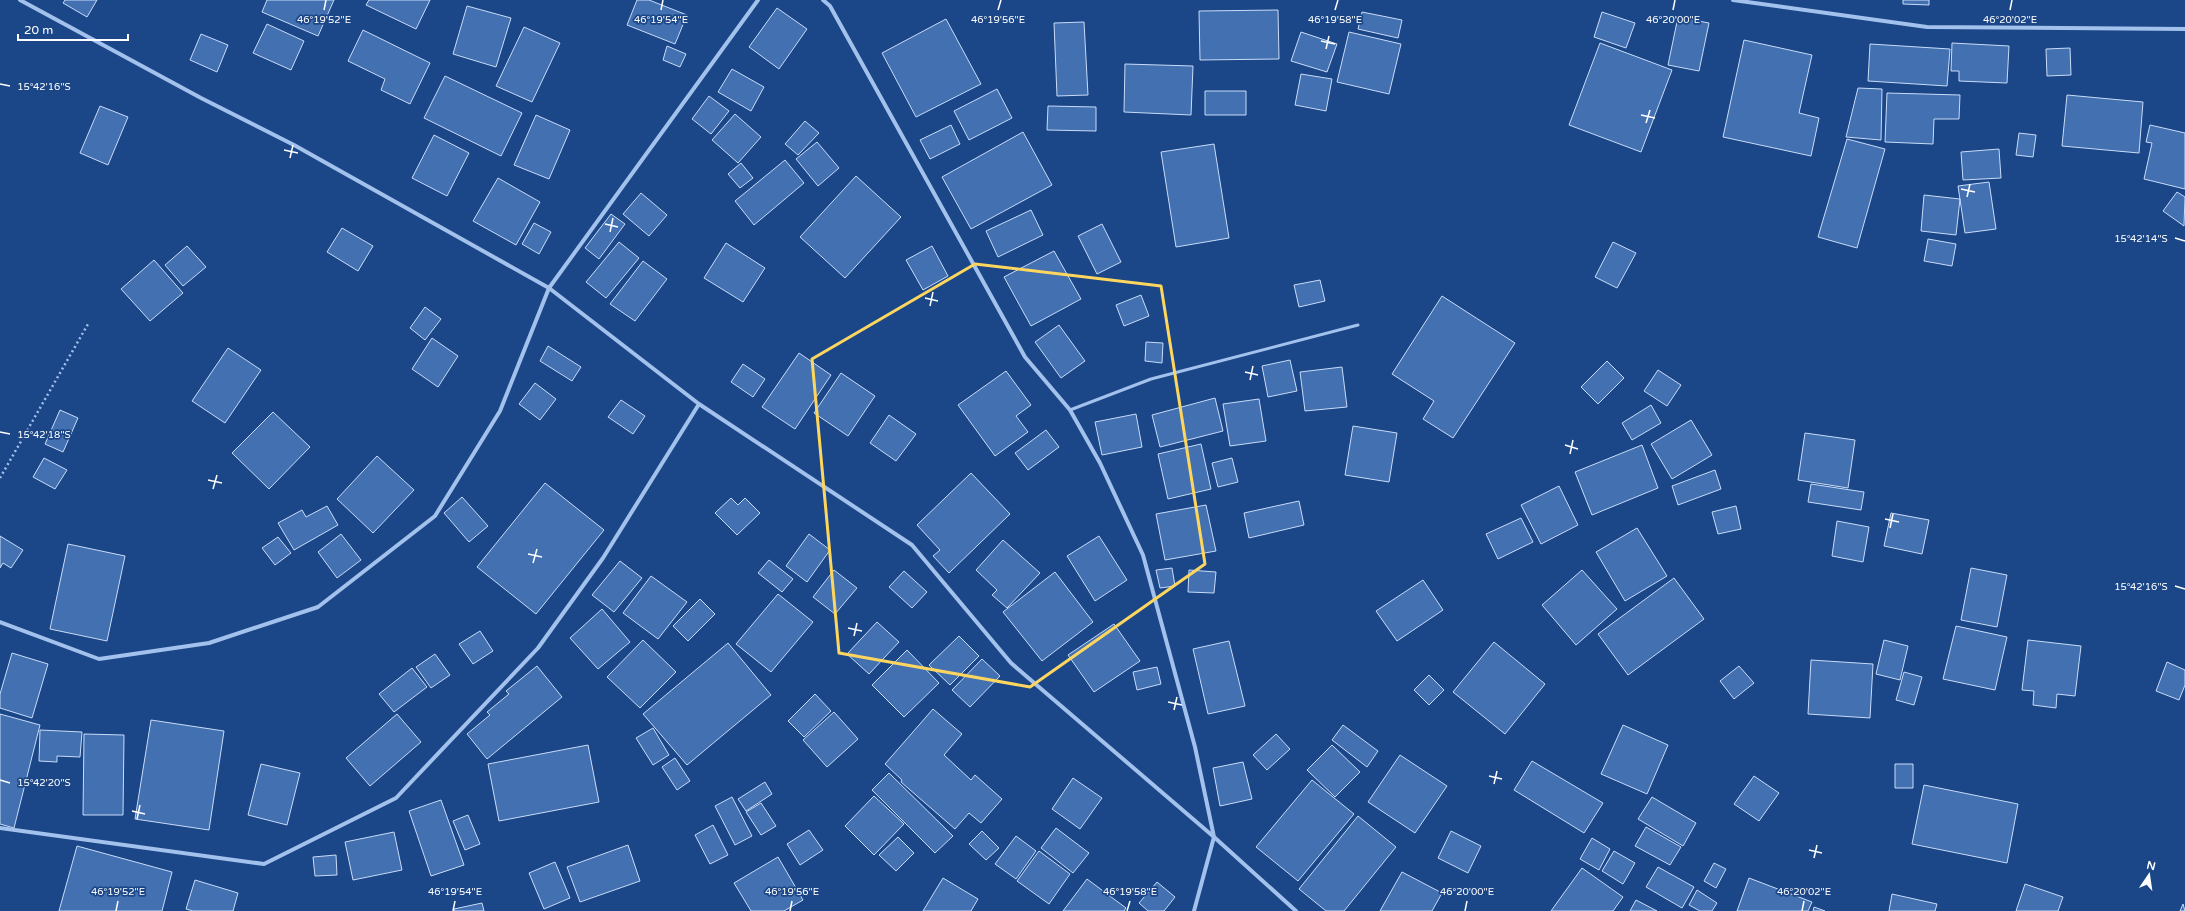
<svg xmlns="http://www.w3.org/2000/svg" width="2185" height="911" viewBox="0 0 2185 911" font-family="'Varela Round',sans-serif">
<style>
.building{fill:#4370b0;stroke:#c8dcf9}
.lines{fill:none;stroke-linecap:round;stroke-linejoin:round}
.path{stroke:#a2c1ec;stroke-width:2.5;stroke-dasharray:2 3;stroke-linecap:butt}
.service{stroke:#a2c1ec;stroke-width:3}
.minor{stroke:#a2c1ec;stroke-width:4}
.marked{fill:none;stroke:#fdd65f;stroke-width:3;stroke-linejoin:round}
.ticks{fill:none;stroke:#fff;stroke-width:1.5}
.ticks-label{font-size:10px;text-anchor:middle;fill:#fff;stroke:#1b4687;stroke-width:3.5;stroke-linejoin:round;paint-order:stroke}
</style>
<rect width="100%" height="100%" fill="#1b4687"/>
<path class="building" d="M65,0H97L87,17L63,3Z
M267,0H334L318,36L262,12Z
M369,0H430L416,29L366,5Z
M637,0H649L687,15L675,44L627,25Z
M1903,0H1929V5L1903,4Z
M467,6L511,18L496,67L453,54Z
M777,8L807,29L779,69L749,47Z
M1278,10L1279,59L1200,60L1199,11Z
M1362,12L1402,20L1398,38L1358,29Z
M1602,12L1635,23L1626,48L1594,37Z
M1678,17L1709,23L1699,71L1668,65Z
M946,19L981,84L916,117L882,53Z
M1084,22L1088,95L1057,96L1054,23Z
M267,24L304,41L291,70L253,53Z
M524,27L560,43L532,102L496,86Z
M363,30L430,63L410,104L381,90L385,79L348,61Z
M1301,32L1337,44L1327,72L1291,61Z
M1349,32L1401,44L1389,94L1337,82Z
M201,34L228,45L217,72L190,60Z
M1744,40L1812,55L1799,113L1819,118L1811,156L1723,137Z
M1600,43L1672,70L1641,152L1569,125Z
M1952,43L2009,46L2007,83L1959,81V71H1951Z
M1870,44L1950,49L1947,86L1868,81Z
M667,46L686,54L680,67L663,60Z
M2070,48L2071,75L2047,76L2046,49Z
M1125,64L1193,66L1191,115L1124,112Z
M732,69L764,87L751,111L718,92Z
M1301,74L1332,79L1326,111L1295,105Z
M445,76L522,113L501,156L424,118Z
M1858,88L1882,89L1881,140L1846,137Z
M997,89L1012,118L969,140L954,111Z
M1205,91H1246V115H1205Z
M1887,93L1960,95L1959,119H1934L1933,144L1885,142Z
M2067,95L2143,102L2139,153L2062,146Z
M709,96L729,111L711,134L692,119Z
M100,106L128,117L108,165L80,153Z
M1048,106L1096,107V131L1047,130Z
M735,114L761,137L738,163L712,140Z
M536,115L570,130L549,179L514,165Z
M805,121L819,133L798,155L785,144Z
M951,125L960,144L930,159L920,140Z
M2150,125L2185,133V189L2144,179L2152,143L2146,142Z
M1023,132L1052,185L971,229L942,177Z
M2019,133L2036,135L2033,157L2016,155Z
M434,135L469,153L447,196L412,178Z
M1847,139L1885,149L1857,248L1818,237Z
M817,142L839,168L818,186L796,159Z
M1214,144L1229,238L1176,247L1161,152Z
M1999,149L2001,178L1963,180L1961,152Z
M785,160L804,183L754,225L735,201Z
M741,163L753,178L740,188L728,174Z
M856,176L901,217L845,278L800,237Z
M498,178L540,202L516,245L473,221Z
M1989,182L1996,229L1965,233L1958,186Z
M2177,192L2185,197L2184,226L2163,211Z
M641,193L667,215L649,236L623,214Z
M1924,195L1960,199L1956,235L1921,231Z
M1031,210L1043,235L998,257L986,231Z
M611,214L625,224L599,259L585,248Z
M534,223L551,232L539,254L522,244Z
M1102,224L1121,262L1097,274L1078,236Z
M342,228L373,246L358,271L327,252Z
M1928,239L1956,244L1952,266L1924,261Z
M619,242L639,258L606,298L586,282Z
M1613,242L1636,253L1617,288L1595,277Z
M726,243L765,268L743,302L704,278Z
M187,246L206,267L183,286L165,265Z
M932,246L948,276L923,290L906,260Z
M1054,251L1081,299L1031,326L1004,277Z
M154,260L183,293L150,321L121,289Z
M643,261L667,279L635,321L610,304Z
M1320,280L1325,301L1299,307L1294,285Z
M1141,295L1149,316L1124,326L1116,305Z
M1442,296L1515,343L1453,438L1423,419L1434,401L1392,374Z
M425,307L441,319L425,340L410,328Z
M1059,325L1085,361L1061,378L1035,342Z
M432,338L458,356L438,387L412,369Z
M1146,342L1163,343L1162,363L1145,361Z
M548,346L581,367L572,381L540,361Z
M228,348L261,370L225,423L192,401Z
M799,353L831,375L795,429L762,407Z
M1290,360L1297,391L1268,397L1262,366Z
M1607,361L1624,378L1598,404L1581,387Z
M743,364L765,379L753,397L731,382Z
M1342,367L1347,407L1305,411L1300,372Z
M1658,370L1681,385L1667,406L1644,391Z
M1006,371L1031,405L1016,416L1028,432L995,456L958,405Z
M841,373L875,396L848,436L814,413Z
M535,383L556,399L540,420L519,404Z
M1215,398L1223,431L1160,447L1152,415Z
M1259,399L1266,441L1230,446L1223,404Z
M621,400L645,416L633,434L608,417Z
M1651,405L1661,423L1632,440L1622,423Z
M60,410L78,418L63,452L45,444Z
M273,412L310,447L269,489L232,453Z
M1136,414L1142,447L1102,455L1095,422Z
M889,415L916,434L896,461L870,443Z
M1691,420L1712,455L1672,479L1651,444Z
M1353,426L1397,433L1389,482L1345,475Z
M1046,430L1059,447L1028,470L1015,453Z
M1805,433L1855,440L1848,488L1798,480Z
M1201,444L1211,489L1168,499L1158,454Z
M1642,445L1658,488L1592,515L1575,472Z
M377,456L414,490L373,533L337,499Z
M44,458L67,470L55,489L33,477Z
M1232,458L1238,482L1218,487L1212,463Z
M1715,470L1721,489L1678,505L1672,486Z
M971,473L1010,514L949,573L933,556L940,550L917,525Z
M545,483L604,530L536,614L477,567Z
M1811,484L1864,492L1861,510L1808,502Z
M1559,486L1578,525L1541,544L1521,505Z
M462,497L488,526L469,542L444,513Z
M731,498L738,505L745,498L760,513L737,535L715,513Z
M1299,501L1304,525L1249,538L1244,513Z
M1206,505L1216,551L1165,560L1156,514Z
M327,506L338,525L294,550L278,523L302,510L306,517Z
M1736,506L1741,529L1718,534L1712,512Z
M1891,513L1929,520L1922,554L1884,546Z
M1521,518L1533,542L1498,559L1486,534Z
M1837,521L1869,527L1863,562L1832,556Z
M1637,528L1667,576L1625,601L1596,552Z
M341,534L361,560L337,578L318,552Z
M809,534L830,550L807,582L786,566Z
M0,536L23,550L11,568L3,563L0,568Z
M1099,536L1127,580L1095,601L1067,556Z
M278,537L291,553L275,565L262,548Z
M1003,540L1040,573L1007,608L992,595L997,590L976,570Z
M68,544L125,556L107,641L50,629Z
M769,560L793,579L782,592L758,573Z
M620,561L642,578L614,612L592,595Z
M1172,568L1175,586L1160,588L1156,570Z
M1971,568L2007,575L1997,627L1961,620Z
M834,570L857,588L835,614L813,597Z
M1189,570L1216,572L1214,593L1188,592Z
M1582,570L1617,609L1576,645L1542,605Z
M904,571L927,592L912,608L889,587Z
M1055,572L1093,622L1042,661L1003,612Z
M651,576L687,602L658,639L623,613Z
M1674,578L1704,619L1628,675L1598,634Z
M1423,580L1443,610L1397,641L1376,611Z
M778,594L813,622L771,672L736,644Z
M700,599L715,614L688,641L673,626Z
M602,609L630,642L598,669L570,638Z
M877,622L899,642L869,674L847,654Z
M1114,624L1140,661L1094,692L1068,655Z
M1956,626L2007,637L1995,690L1943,679Z
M480,631L493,651L473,664L459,644Z
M959,636L979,656L950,685L929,665Z
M643,640L676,672L640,708L607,677Z
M1884,640L1908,646L1900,680L1876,674Z
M2028,640L2081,646L2075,696L2057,694L2056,708L2033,705L2034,691L2022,690Z
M1229,641L1245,706L1208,714L1193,649Z
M1494,642L1545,684L1505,734L1453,692Z
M728,643L771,695L687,765L643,714Z
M907,650L939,683L904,717L872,685Z
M12,653L48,664L32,718L0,708V694Z
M435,654L450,675L431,688L416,667Z
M982,659L1000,676L970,707L952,690Z
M1811,660L1873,664L1870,718L1808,714Z
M2167,662L2185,670V685L2179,700L2156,691Z
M537,666L562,697L487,759L467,734L490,715L487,712L509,694L506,691Z
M1739,666L1754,683L1734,699L1720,681Z
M1157,667L1161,684L1137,690L1133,672Z
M412,668L427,687L394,712L379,694Z
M1904,672L1922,677L1914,705L1896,700Z
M1429,675L1444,690L1429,705L1414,690Z
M815,694L831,711L804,737L788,721Z
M933,709L962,734L944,755L971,780L975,775L1002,799L981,823L969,813L955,829L901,782L902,780L885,764Z
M834,712L858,739L827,767L803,740Z
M0,714L40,725L14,828L0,824Z
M397,714L421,742L370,786L346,758Z
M151,720L224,731L209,830L135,819Z
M1343,725L1378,751L1367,767L1332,740Z
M1623,725L1668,745L1647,794L1601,774Z
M653,728L669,755L653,765L636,738Z
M40,730L82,732L80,757L57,756V762L39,761Z
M84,734L124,735L123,815H83Z
M1276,734L1290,749L1267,770L1253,755Z
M588,745L599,802L499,821L488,764Z
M1332,745L1360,772L1335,797L1307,770Z
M1400,755L1447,786L1415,833L1368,802Z
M675,758L690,781L677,790L662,767Z
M1532,761L1603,803L1584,833L1514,790Z
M1243,762L1252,799L1220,806L1213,768Z
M261,764L300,773L287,825L248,815Z
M1895,764H1913V788H1895Z
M889,773L953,836L935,853L872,790Z
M1754,776L1779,793L1759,821L1734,804Z
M1073,778L1102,798L1080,829L1052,809Z
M1312,780L1354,814L1298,881L1256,847Z
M765,782L772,794L746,811L738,799Z
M1924,785L2018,804L2007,863L1912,844Z
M874,796L904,824L874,855L845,826Z
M732,797L752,836L735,845L715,806Z
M1652,797L1696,823L1683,846L1638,819Z
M441,800L464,865L431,876L409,811Z
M761,803L776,826L761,835L746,812Z
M468,815L480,844L465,850L453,821Z
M1358,816L1396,847L1344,911H1326L1299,889Z
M713,825L728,855L710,864L695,835Z
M1646,827L1681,847L1670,865L1635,846Z
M1056,828L1089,853L1073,873L1041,848Z
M809,830L823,850L800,865L787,844Z
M982,831L999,848L986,860L969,844Z
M1451,831L1481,846L1468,873L1438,858Z
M394,832L402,870L353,880L345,842Z
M1016,836L1036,851L1016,879L995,864Z
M898,837L914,853L896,871L879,855Z
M1592,838L1610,849L1599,870L1580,859Z
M628,845L640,881L580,902L567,867Z
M77,846L172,872L162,911H59Z
M1039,851L1070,874L1049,904L1017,881Z
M1614,851L1635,863L1623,884L1602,871Z
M336,855L337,875L315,876L313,857Z
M778,857L803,900L784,911H751L734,883Z
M555,862L570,898L544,909L529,873Z
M1714,863L1726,869L1716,888L1704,881Z
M1658,867L1694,887L1682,908L1646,887Z
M1582,868L1623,897L1613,911H1551Z
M1402,872L1442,893L1432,911H1380Z
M943,878L978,899L971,911H923Z
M1749,878L1812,902L1808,911H1737Z
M1087,879L1126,908L1124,911H1063Z
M195,880L238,893L233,911H193L186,909Z
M1157,882L1175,897L1164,911H1148L1139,903Z
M2025,884L2063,897L2058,911H2016Z
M1697,890L1717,903L1712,911H1700L1689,905Z
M1892,894L1937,904L1935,911H1889Z
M1636,900L1657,911H1630Z
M482,903L484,911H454V909Z
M2183,904L2185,911H2180Z
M1814,907L1825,911H1813Z"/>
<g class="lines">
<path class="path" d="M0,478L88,324"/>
<path class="service" d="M1070,410L1151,379L1358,325"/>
<path class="minor" d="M20,0L201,98L294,145L549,288L699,404L912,545L1011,663L1214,837L1296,911
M823,0L830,6L1025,357L1070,410L1100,463L1143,555L1195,747L1214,837L1194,911
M1733,0L1927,27L2185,29
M0,622L99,659L209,643L318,607L435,516L500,411L549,288L758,0
M0,828L264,864L396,798L538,648L603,558L699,404"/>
</g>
<path class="marked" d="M975,264L1161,286L1205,564L1030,687L839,653L812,359Z"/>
<path class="ticks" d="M324,10L326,0M661,10L663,0M998,10L1001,0M1335,10L1338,0M1673,10L1675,0M2010,10L2012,0M1321,41L1335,44M1326,49L1329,36M0,84L10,86M1641,115L1655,118M1646,123L1650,110M284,150L298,153M290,158L293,145M1961,189L1975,192M1967,197L1970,184M605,224L618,227M610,232L613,218M2175,238L2185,241M925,298L938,301M930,306L933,292M1245,372L1258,375M1250,380L1253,366M0,432L10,434M1565,445L1578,449M1570,454L1573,440M208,480L222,483M213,489L217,475M1885,519L1899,522M1890,528L1893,514M528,554L542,557M533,563L537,549M2175,586L2185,589M848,628L862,631M854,636L857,623M1168,702L1182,705M1174,710L1177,697M1489,776L1502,779M0,780L10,783M1494,784L1497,771M132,811L145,814M137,819L140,805M1809,850L1822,853M1814,858L1817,845M116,911L118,901M453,911L455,901M790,911L792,901M1127,911L1130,901M1465,911L1467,901M1802,911L1804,901"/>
<g class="ticks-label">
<text x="324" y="23">46°19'52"E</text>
<text x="661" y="23">46°19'54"E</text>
<text x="998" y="23">46°19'56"E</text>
<text x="1335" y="23">46°19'58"E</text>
<text x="1673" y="23">46°20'00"E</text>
<text x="2010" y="23">46°20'02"E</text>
<text x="44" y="90">15°42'16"S</text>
<text x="2141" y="242">15°42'14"S</text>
<text x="44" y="438">15°42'18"S</text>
<text x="2141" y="590">15°42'16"S</text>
<text x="44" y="786">15°42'20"S</text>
<text x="118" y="895">46°19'52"E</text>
<text x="455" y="895">46°19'54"E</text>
<text x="792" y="895">46°19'56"E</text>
<text x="1130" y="895">46°19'58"E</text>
<text x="1467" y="895">46°20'00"E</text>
<text x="1804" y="895">46°20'02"E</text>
</g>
<g transform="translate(2149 875) rotate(13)" stroke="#1b4687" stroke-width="3" paint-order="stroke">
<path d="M0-3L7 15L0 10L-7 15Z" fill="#ffffff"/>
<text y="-6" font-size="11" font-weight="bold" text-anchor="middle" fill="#ffffff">N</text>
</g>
<path d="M18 34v6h110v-6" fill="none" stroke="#ffffff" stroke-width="2"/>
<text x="24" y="34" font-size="12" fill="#ffffff" stroke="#1b4687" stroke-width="3" paint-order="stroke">20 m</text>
</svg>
